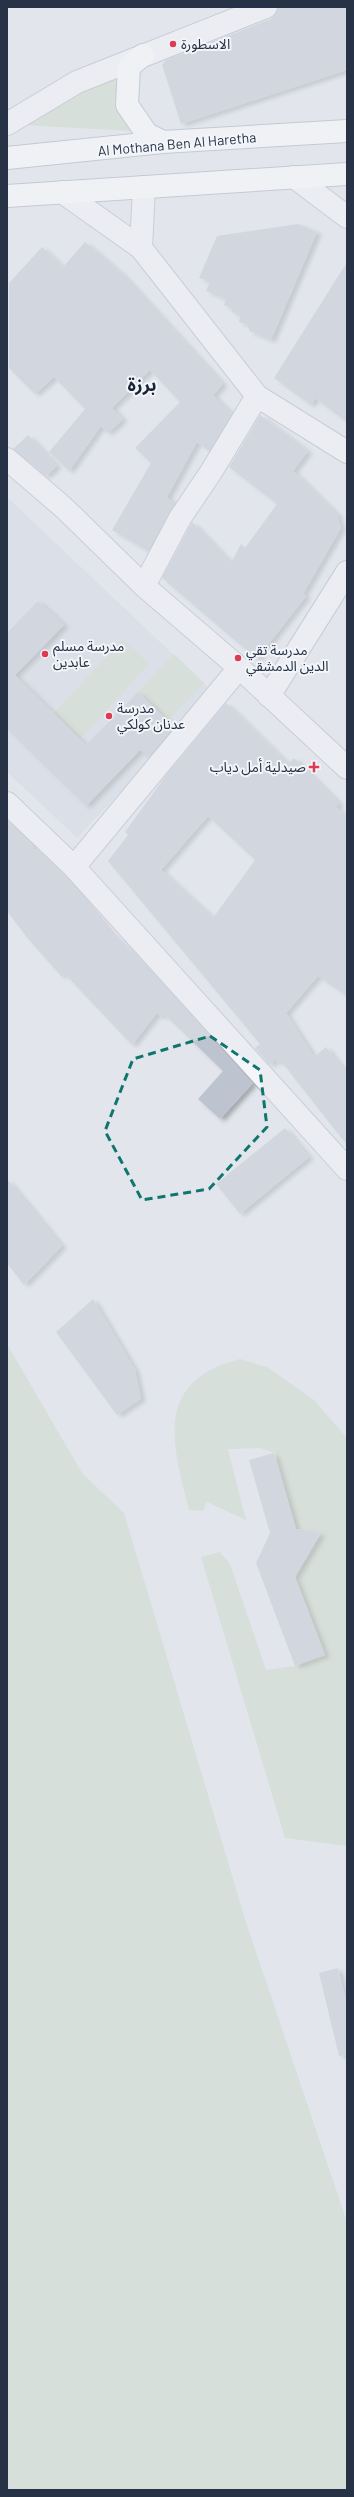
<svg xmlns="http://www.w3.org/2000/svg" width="354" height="2497" viewBox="0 0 354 2497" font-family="Barlow,'Noto Sans Arabic',sans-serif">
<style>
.built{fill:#d3d8e1}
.green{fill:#c7d7c2}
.building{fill:#bec4cf;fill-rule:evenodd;filter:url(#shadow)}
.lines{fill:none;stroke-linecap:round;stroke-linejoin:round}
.street-casing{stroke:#aab0ba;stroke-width:24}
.primary-casing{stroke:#9fa9b9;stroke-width:24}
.street{stroke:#f5f6f9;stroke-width:22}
.primary{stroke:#fff;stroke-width:22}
.marked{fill:none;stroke:#0f766e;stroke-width:3;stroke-dasharray:8 5;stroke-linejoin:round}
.poi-dot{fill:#de3a51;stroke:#f2f5f9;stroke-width:1.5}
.labels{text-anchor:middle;stroke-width:4;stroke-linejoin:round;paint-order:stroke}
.poi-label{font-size:14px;fill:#283246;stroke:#f2f5f9;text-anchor:start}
.street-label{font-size:14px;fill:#283246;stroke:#f2f5f9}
.district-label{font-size:18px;font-weight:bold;fill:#1a2337;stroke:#f2f5f9}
</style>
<defs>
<filter id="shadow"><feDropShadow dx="4.5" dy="2.5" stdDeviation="2" flood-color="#0004"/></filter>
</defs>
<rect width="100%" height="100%" fill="#e2e6ec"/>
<path class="built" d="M7,497L214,693L77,838L7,772Z"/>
<path class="green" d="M119,70L133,131L24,125Z
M123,639L149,664L80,739L53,714Z
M174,654L204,683L168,721L138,692Z
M7,1344L82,1473L124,1513L245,1919L347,2222V2490H7Z
M240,1359L267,1367L314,1400L347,1438V1846L285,1838L201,1557L220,1552L230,1564L266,1670L295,1666L325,1655L295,1577L321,1533L296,1529L275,1453L260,1448L228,1449L246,1520L207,1502L203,1511L189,1510C172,1442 153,1382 240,1359Z"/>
<path class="building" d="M278,7H347V70L181,124L162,65L166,60L271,19L276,14Z
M298,224L317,232L271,340L249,331V325L239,322L240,316L232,312V309L224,305L226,299L206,291L210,282L199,278L217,236Z
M85,242L123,275L223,384L213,395L232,414L209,451L197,442L167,497L174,504L148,551L112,530L151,463L135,448L180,402L150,370L112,408L123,419L108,433L101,426L69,471L49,452L85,409L54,377L35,394L9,368V283L42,247L63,267Z
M347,262V422L315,398L311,405L274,378Z
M260,415L308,451L293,471L337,514L341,528L303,594L306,596L257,659L162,578L192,522L231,563L241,544L245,548L277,504L229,467Z
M28,435L57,466L46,476L13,449Z
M38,601L64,625L15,675L86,745L138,692L174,727L149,757L140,750L86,806L7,729V633Z
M226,703L288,764L294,758L339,803L336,807L347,817V996L318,976L286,1013L314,1057L326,1047L347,1074V1145L281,1061L278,1063L275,1059L270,1065L255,1048L260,1044L108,861L128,835L125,832L167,774ZM208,816L255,860L213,918L161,870Z
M7,820L30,842L35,851L37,849L65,876L112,934L148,967L253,1083L220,1119L198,1099L223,1071L164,1014L161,1017L157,1013L132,1045L64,973L62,977L29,940L7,911Z
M285,1128L309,1157L240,1214L216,1184Z
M7,1179L62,1246L24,1285L7,1263Z
M93,1299L135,1370L141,1399L117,1415L56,1332Z
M274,1453L296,1529L321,1533L295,1577L325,1655L295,1666L256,1563L270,1533L249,1460Z
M338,1968L347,2005V2055L339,2056L319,1973Z"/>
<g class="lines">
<g class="street-casing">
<path id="street" d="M7,124L77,82L266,7
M294,177L347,217
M62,192L141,248L257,396L211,472L180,518L144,586
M141,248L144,187
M257,396L347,452
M7,459L63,507L144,586L244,672L347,768
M269,696L347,572
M7,803L74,867L347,1169
M74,867L239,668"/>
</g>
<g class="primary-casing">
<path id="primary" d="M143,55L129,67L127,105L147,134L163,142
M7,158L163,142L347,131
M7,196L347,174"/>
</g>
<use href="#street" class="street"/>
<use href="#primary" class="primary"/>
</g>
<path d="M0 0H354V2497H0ZM210,1036L260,1070L267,1127L209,1189L142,1200L105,1131L133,1059Z" fill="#e2e6ec" fill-opacity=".55" fill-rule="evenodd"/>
<path class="marked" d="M210,1036L260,1070L267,1127L209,1189L142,1200L105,1131L133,1059Z"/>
<g class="poi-dot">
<circle cx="173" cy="44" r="4"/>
<circle cx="45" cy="654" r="4"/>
<circle cx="238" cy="658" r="4"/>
<circle cx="109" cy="716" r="4"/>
<path d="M312 761h4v4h4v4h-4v4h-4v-4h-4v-4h4z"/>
</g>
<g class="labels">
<g class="poi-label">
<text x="181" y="49">الاسطورة</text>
<text x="53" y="651">مدرسة مسلم<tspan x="53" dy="16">عابدين</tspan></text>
<text x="246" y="655">مدرسة تقي<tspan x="246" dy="16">الدين الدمشقي</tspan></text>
<text x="117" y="713">مدرسة<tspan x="117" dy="16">عدنان كولكي</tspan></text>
<text x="306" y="772" text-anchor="end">صيدلية أمل دياب</text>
</g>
<g class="street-label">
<text transform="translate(177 144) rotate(-5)" y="5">Al Mothana Ben Al Haretha</text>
</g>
<g class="district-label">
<text x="142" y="391">برزة</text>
</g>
</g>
<rect width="354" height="2497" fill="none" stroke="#283246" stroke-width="16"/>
</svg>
